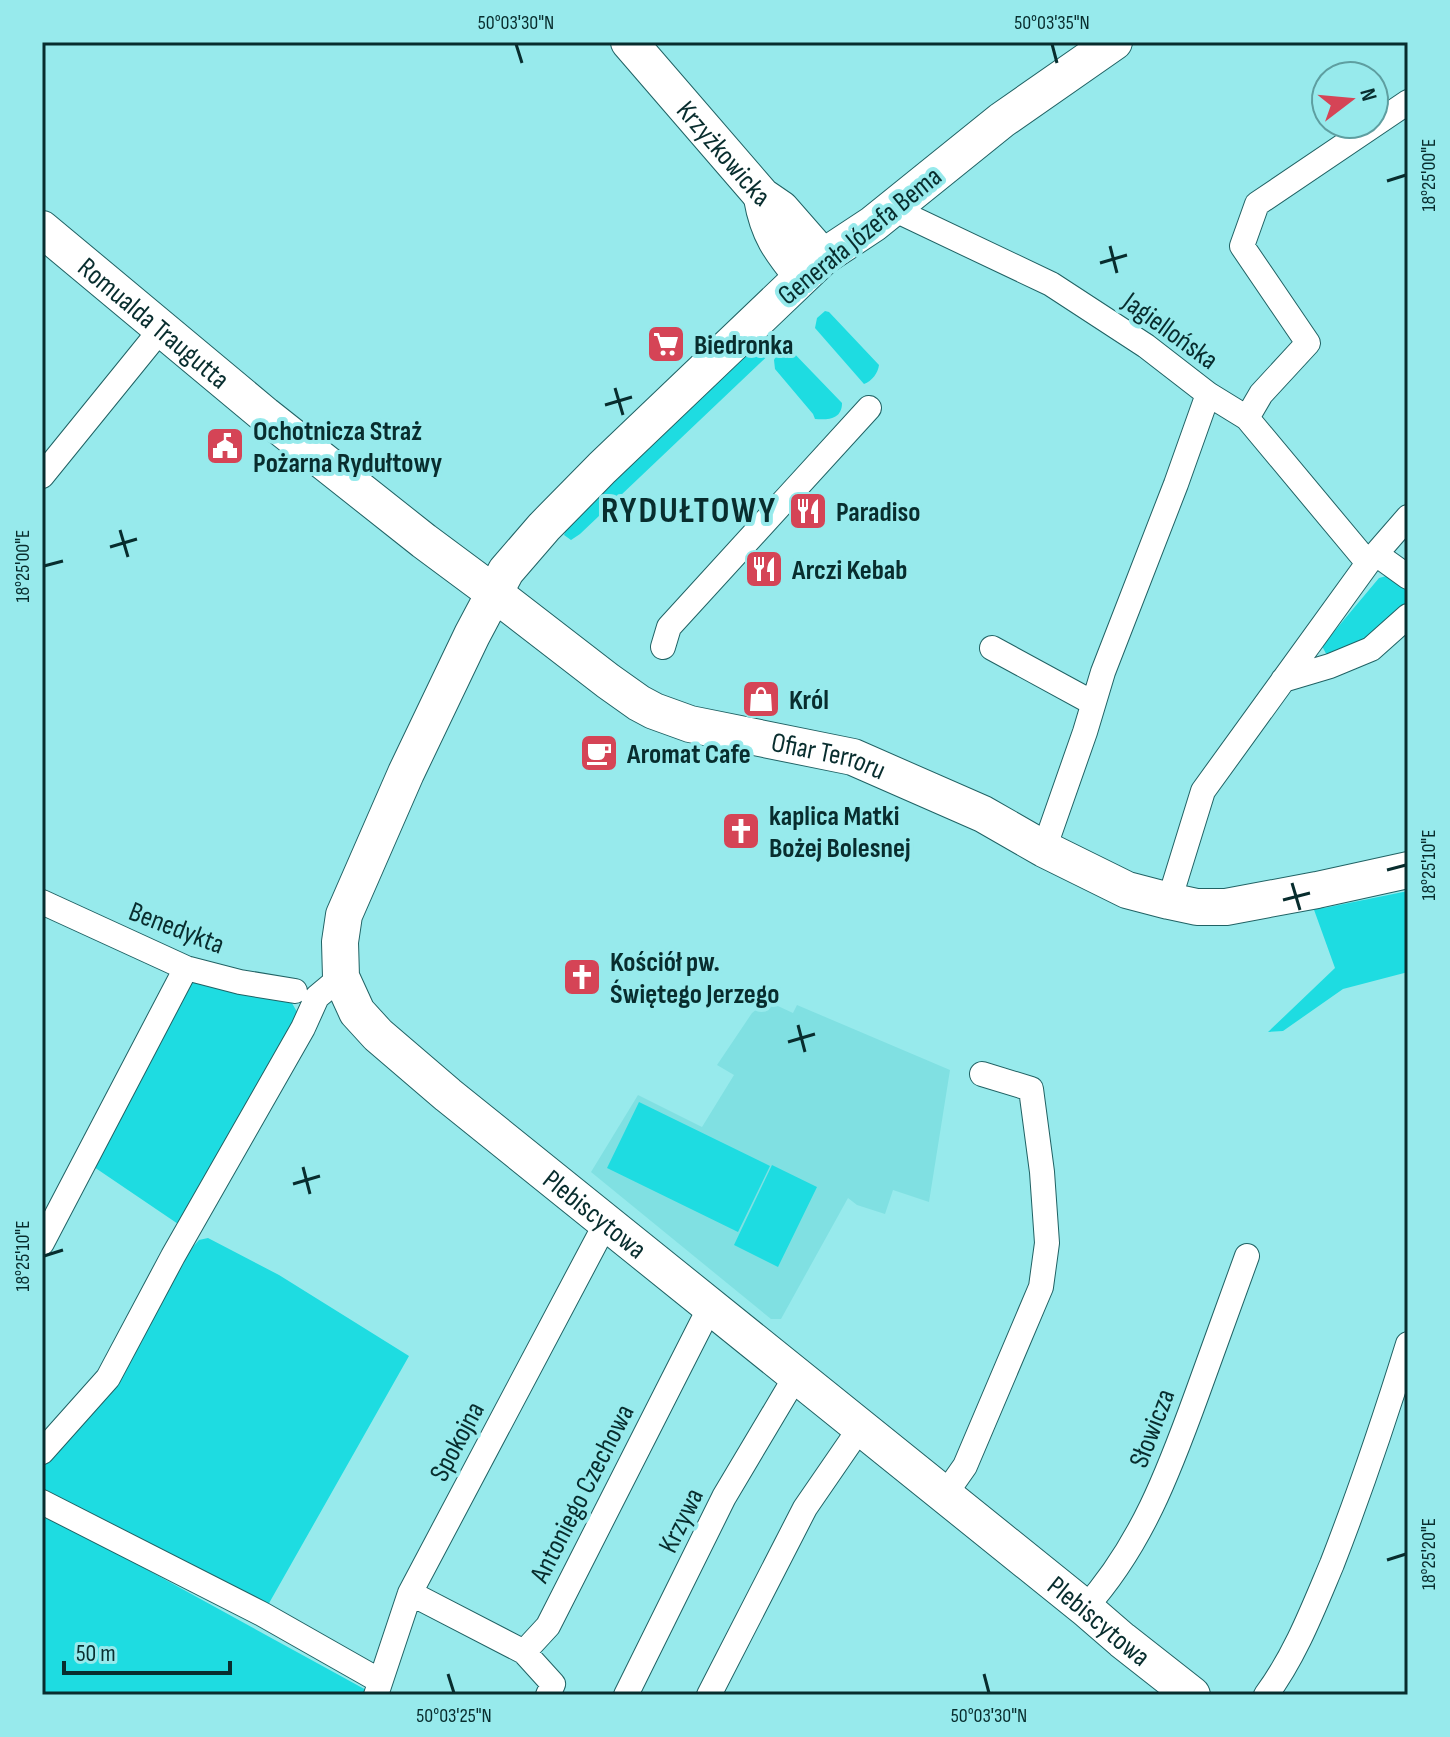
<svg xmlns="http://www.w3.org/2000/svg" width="1450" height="1737" viewBox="0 0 1450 1737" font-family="'Sofia Sans Condensed',sans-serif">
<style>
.built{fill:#80e0e2}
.green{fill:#1edce1}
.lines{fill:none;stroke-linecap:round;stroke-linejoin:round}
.street-casing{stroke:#206264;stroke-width:26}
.secondary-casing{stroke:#206264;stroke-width:38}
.street{stroke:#fff;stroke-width:24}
.secondary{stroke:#fff;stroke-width:36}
.ticks{fill:none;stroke:#082d2e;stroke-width:3}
.labels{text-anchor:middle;stroke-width:8;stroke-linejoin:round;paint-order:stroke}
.street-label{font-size:28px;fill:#082d2e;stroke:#97eaec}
.poi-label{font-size:28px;font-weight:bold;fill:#082d2e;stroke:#97eaec;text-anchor:start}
.district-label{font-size:36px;font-weight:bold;letter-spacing:2px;fill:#082d2e;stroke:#97eaec}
.neatline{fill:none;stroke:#082d2e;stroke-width:3}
.ticks-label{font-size:20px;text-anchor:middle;fill:#082d2e}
</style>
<rect width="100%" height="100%" fill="#97eaec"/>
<path class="built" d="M767,1001L793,1013L797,1005L950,1070L929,1202L893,1190L885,1214L857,1205L848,1198L781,1319H771L591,1172L638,1095L702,1127L734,1075L717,1065L752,1013Z"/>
<path class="green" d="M825,311L829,312L879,365C878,373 872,381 864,384L815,328L817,318Z
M766,337C773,337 778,340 777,347L580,534L571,540L564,535L567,527Z
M787,346L842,403C842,420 827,420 815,419L813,414L775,369L774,360L779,350Z
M1394,574L1408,586V603L1388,628L1331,663L1322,646L1379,578Z
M1408,891V972L1343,989L1283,1031L1268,1032L1335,968L1313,907L1324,908Z
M192,980L289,998L300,1017L184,1228L94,1167Z
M639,1102L770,1166L738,1232L607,1168Z
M772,1165L817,1187L778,1267L734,1245Z
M208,1238L279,1275L409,1356L268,1605L42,1490V1465L73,1434L115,1382L192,1248L199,1240Z
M42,1512L368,1691L366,1695H42Z"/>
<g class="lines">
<g class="street-casing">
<path id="street" d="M891,208L1051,284L1146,346L1208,394L1247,418L1368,563
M1247,418L1261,394L1308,343L1242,246L1257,204L1408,102
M42,476L162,328
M1376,554L1408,577
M663,647L669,627L869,408
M992,648L1093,703
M1283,680L1330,666L1371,649L1408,616
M1044,849L1085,732L1103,672L1176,484L1208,394
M1169,901L1203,791L1368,563L1408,517
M42,902L186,968L240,982L295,991
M42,1243L186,968
M42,1452L108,1378L173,1256L303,1028L317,997L341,977
M944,1496L965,1466L1041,1287L1047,1243L1042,1172L1031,1089L982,1074
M42,1502L262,1614L380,1681
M410,1593L524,1652
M1085,1608C1141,1546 1169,1471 1197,1394C1214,1348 1230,1302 1247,1256
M376,1695L410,1593L606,1223
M548,1695L553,1684L524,1652L548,1626L710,1307
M626,1695L724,1497L796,1376
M709,1695L805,1508L860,1428
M1266,1695C1295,1656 1313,1609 1332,1564C1360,1492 1385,1418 1408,1344"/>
</g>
<g class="secondary-casing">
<g id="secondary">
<path id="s1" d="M629,42L762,196L781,209L823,257"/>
<path id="s2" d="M1114,42L1002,120L873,224L823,257L602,468L544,527L506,571L472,635L406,773L344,915L340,942L341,977L357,1012L378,1035L448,1095L1085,1608L1122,1640L1192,1695"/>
<path d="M762,198C768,233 780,249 802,276"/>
<path id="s3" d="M42,229L265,415L424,541L494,593L608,681L639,703L654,711L690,724L853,757L983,814L1044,849L1127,890L1169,901L1197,907H1226L1317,890L1408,870"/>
</g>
</g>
<use href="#street" class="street"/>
<use href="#secondary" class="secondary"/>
</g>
<path class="ticks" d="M516,44L522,63M1052,44L1057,63M1387,181L1406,175M1110,246L1117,273M1100,263L1127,255M615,388L623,415M605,405L632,397M120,530L128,557M110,547L137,539M44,566L63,561M1387,870L1406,865M1292,883L1300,910M1283,900L1310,893M798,1025L805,1052M788,1042L815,1034M303,1167L310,1194M293,1184L320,1176M44,1256L63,1250M1387,1560L1406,1554M448,1674L454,1693M984,1674L989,1693"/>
<defs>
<g id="supermarket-square" transform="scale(2)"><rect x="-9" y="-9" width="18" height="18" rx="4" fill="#d54456" stroke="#97eaec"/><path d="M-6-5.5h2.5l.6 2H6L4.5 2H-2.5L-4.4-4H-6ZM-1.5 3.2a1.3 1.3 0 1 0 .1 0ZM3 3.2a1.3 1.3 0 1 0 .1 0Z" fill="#fff"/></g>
<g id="civic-square" transform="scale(2)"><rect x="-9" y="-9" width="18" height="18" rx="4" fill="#d54456" stroke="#97eaec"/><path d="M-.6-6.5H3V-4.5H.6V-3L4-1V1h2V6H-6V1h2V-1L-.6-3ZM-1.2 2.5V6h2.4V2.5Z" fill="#fff"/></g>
<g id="restaurant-square" transform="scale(2)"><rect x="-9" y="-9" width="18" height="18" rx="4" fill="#d54456" stroke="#97eaec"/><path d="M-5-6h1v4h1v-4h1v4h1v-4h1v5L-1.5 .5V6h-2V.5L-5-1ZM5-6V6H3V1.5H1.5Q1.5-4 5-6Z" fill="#fff"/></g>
<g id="shop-square" transform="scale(2)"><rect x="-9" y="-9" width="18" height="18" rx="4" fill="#d54456" stroke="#97eaec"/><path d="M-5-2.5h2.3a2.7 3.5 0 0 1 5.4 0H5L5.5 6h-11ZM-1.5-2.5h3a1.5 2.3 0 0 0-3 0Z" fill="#fff"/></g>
<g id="cafe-square" transform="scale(2)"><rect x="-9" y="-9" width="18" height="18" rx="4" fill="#d54456" stroke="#97eaec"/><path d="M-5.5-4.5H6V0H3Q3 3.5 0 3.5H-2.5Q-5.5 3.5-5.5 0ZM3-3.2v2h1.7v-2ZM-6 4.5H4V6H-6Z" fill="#fff"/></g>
<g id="church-square" transform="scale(2)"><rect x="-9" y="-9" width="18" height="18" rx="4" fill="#d54456" stroke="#97eaec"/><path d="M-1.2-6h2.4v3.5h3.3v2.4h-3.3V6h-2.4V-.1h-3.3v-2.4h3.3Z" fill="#fff"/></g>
</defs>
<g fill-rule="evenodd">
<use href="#supermarket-square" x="666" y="344"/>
<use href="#civic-square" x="225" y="446"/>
<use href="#restaurant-square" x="808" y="511"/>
<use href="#restaurant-square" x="764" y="569"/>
<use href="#shop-square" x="761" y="699"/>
<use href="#cafe-square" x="599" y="753"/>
<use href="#church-square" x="741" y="831"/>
<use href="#church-square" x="582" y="977"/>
</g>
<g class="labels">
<g class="street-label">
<text dy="10" stroke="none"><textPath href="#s1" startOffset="146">Krzyżkowicka</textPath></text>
<text transform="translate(859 235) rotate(-39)" y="10">Generała Józefa Bema</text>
<text dy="10" stroke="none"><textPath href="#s3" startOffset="146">Romualda Traugutta</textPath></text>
<text transform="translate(1171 330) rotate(36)" y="10">Jagiellońska</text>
<text dy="10" stroke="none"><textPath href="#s3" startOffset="960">Ofiar Terroru</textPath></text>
<text transform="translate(177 927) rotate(21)" y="10">Benedykta</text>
<text dy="10" stroke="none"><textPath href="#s2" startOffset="1602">Plebiscytowa</textPath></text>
<text transform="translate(1151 1428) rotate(-69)" y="10">Słowicza</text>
<text transform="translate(456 1441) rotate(-62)" y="10">Spokojna</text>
<text transform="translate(581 1493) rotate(-63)" y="10">Antoniego Czechowa</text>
<text transform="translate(680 1520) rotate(-64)" y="10">Krzywa</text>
<text dy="10" stroke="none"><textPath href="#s2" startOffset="2250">Plebiscytowa</textPath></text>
</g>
<g class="poi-label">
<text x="694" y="354">Biedronka</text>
<text x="253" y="440">Ochotnicza Straż<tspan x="253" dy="32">Pożarna Rydułtowy</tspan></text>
<text x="836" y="521">Paradiso</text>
<text x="792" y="579">Arczi Kebab</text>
<text x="789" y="709">Król</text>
<text x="627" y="763">Aromat Cafe</text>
<text x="769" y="825">kaplica Matki<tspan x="769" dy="32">Bożej Bolesnej</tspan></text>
<text x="610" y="971">Kościół pw.<tspan x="610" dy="32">Świętego Jerzego</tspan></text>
</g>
<g class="district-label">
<text x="689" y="522">RYDUŁTOWY</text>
</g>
</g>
<rect width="1450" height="1737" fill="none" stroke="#97eaec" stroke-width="88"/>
<g transform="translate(1350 100) rotate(74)"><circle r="38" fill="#97eaec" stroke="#5e9ea0" stroke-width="2"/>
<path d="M0-6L14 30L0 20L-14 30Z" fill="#d54456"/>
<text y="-12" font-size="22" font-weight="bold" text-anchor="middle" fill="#082d2e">N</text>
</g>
<path d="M64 1661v12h166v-12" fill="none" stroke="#082d2e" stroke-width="4"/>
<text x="76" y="1661" font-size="24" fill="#082d2e" stroke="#97eaec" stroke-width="6" paint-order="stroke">50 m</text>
<rect x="44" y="44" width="1362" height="1649" class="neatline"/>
<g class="ticks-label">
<text x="516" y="29">50°03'30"N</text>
<text x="1052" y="29">50°03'35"N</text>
<text transform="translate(1428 175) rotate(-90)" y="7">18°25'00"E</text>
<text transform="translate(22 566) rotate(-90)" y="7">18°25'00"E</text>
<text transform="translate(1428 865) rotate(-90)" y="7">18°25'10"E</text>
<text transform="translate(22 1256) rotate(-90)" y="7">18°25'10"E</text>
<text transform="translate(1428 1554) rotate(-90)" y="7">18°25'20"E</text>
<text x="454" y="1722">50°03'25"N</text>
<text x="989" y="1722">50°03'30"N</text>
</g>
</svg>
